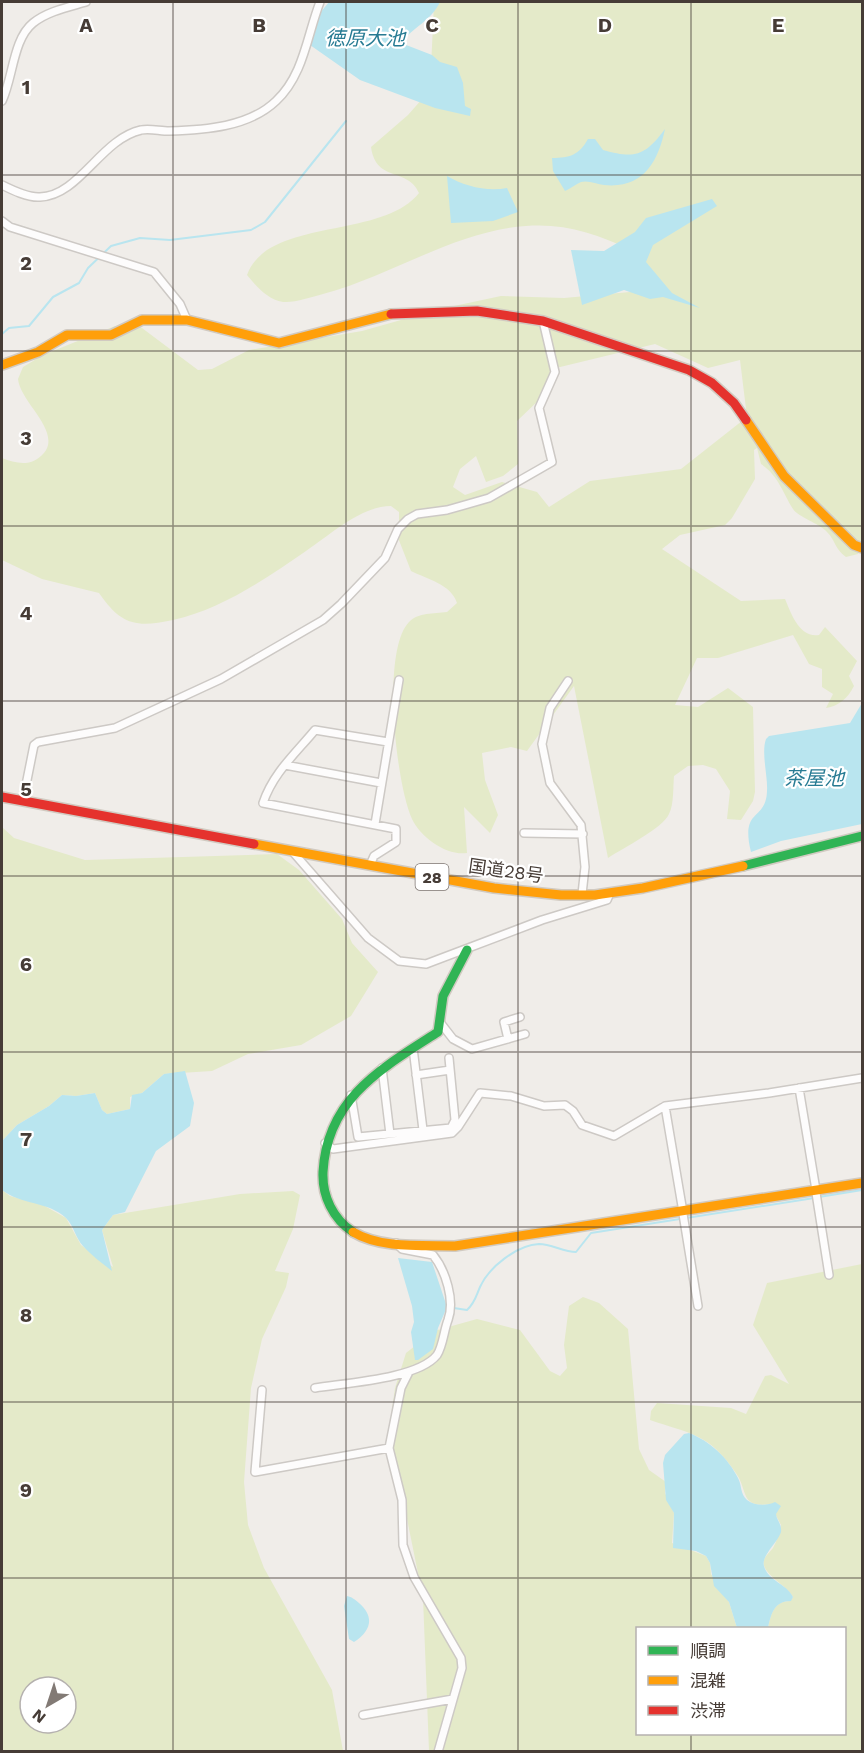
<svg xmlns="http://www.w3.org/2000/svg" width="864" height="1753" viewBox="0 0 864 1753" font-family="'Work Sans','Noto Sans JP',sans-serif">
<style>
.green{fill:#e4eac9;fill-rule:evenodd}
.water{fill:#b9e5ef}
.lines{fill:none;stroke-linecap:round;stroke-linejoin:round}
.stream{stroke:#b9e5ef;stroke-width:2}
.street-casing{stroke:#cdc9c5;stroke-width:10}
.fast-casing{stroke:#d1cac1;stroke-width:12}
.slow-casing{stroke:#d1cac1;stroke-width:12}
.jam-casing{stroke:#d1cac1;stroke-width:12}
.street{stroke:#fdfcfc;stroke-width:7}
.fast{stroke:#30b455;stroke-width:9}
.slow{stroke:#ff9f0a;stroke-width:9}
.jam{stroke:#e5322d;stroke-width:9}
.grid{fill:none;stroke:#463c36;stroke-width:1.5;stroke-opacity:0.55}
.labels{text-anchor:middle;stroke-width:4.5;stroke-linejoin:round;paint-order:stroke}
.shield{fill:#fff;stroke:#7e7672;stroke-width:1.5}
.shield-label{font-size:16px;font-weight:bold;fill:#463c36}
.street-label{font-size:18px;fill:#463c36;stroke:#fff}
.water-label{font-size:20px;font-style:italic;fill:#277b93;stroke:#fff}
.grid-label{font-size:20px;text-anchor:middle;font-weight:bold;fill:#463c36;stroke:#fff;stroke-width:4.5;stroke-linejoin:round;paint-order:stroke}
</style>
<rect width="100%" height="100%" fill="#f0ede9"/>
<path class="green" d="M434,2H862V548L858,554L846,557C834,548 836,541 827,532C819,523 798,517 793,509C783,493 778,475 761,464L757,448L754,450L755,479L732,518L725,525L680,535L662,549L741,601L785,599C791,613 799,638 819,635L825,627L857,661L849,676L854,686C848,698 839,706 826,708L833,694L822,687V669L809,664L793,635L718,658H697L675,705L698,707L728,688L753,707L755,792L753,801L741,820L727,819L730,791L716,769L703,765L688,766L674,776C673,787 674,804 669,814C663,828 623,848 608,858L574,686L527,751L511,747L482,753L485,780L498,815L490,833L464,807L467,853C447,856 421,838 412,819C396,784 381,651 409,622C419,612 433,614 447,612L457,603C451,584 427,579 411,571L395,530L399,521V512L391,506C361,506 330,535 306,551C265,579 222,609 173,620C136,628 121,625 99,593L42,579L2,560V458C15,463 29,467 41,456C66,434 20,403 18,379L23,367L43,355L115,326L138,325L198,370L212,369L249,350L362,331L440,309L501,296L564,298L641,291L631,250C597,234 565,223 526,226C455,231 391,276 323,294C311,297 295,303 283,302C267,299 257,287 247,275C268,217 382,240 419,193C408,167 376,183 371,147L408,115L430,90ZM655,344L708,368L740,360L747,417L681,469L590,481L549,507L537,492L502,482L465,495L453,487L460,469L476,456L486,482L503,476L518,464L517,421L539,400L556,368Z
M2,827L14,838L85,860L277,854L299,870L342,919L352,943L378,972L351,1016L301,1045L248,1054L212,1071L164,1074L142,1093L130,1097V1109L107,1114L102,1110L95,1093L76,1096L62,1095L49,1106L17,1125L2,1141Z
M2,1190L10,1196L43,1205L66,1218L81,1245L113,1267L102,1230L113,1215L240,1194L293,1191L300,1195L293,1229L275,1271L289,1273L286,1287L262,1339L251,1388L244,1482L248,1525L264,1568L332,1690L343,1751H2ZM30,1687H66V1723H30Z
M862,1264V1751H429L423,1598L389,1430L395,1388L406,1353L434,1331L477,1319L520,1330L550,1371L560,1376L567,1368L564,1345L569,1306L583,1297L599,1303L628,1329L639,1449L649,1470L666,1482L665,1493L674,1513L672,1543L706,1556L710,1563L711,1574L729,1602L737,1628H638V1734H844V1628H768C771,1614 774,1601 790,1601L793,1597C787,1585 760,1573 764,1560C765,1556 770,1552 773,1548C777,1541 779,1532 781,1525L770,1504C743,1508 747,1494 739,1478C731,1465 720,1451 707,1442C691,1431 669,1427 650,1420L651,1411L657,1403L731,1408L746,1414L765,1376L771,1375L789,1384L753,1325L767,1283Z"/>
<path class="water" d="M329,2H440C431,21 413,27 401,43L432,55L440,62L457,67L463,83L465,106L471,109L470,116L435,108L360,80L310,45L320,13Z
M665,129C658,162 643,189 604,185C597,184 588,180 581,182C576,184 570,189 565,191L553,171L552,158C570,158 579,155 588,139H595L603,150C635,159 645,156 665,129Z
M447,176C464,186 487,192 507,188L518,212L493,221L451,223Z
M712,199L717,206L653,245L646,262L672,293L700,308L663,297L650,299L624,290L582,305L571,250L604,251L635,232L646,218Z
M862,703V824L781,841L751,852C740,807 766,822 767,791C768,776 761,753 766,739L769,736L850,723Z
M185,1071L194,1103L190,1126L156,1151L125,1212L113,1215L102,1230L112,1271C102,1263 91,1255 83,1246C76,1239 74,1226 66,1218C48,1201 21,1205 2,1190V1141L17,1125L49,1106L62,1095L76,1096L95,1093L102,1110L107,1114L130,1109L132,1095L142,1093L164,1074Z
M398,1258L432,1262L447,1307L438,1328L433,1349L418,1360H415L411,1332L414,1322L412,1306Z
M689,1433C710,1441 728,1458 738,1478C742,1485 740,1494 747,1500C755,1506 767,1506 775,1502L781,1506L776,1514C777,1521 782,1524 781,1532C778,1542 761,1556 764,1566C768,1581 786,1583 793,1597L791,1601C774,1601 771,1614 768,1628H737L729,1602L714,1586L710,1563L706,1556L696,1551L673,1548L674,1513L666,1500L663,1463L665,1455L684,1434Z
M347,1596C352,1597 354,1599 359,1603C375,1617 371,1631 354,1642L349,1639L344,1606Z"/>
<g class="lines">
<path class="stream" d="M2,334L9,328L29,326L53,297L79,283L88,268L111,246L140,238L170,240L251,230L265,222L346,121
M819,1197L862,1190
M447,1307L467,1310C475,1303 476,1296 480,1287C489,1267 517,1245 539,1244C552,1244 563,1252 576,1252L591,1233L814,1198"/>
<g class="street-casing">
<path id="street" d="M2,101C13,78 13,39 33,23C48,11 69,7 86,2
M2,185C12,190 28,198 40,197C79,196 101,139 141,130C149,128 160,131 169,131C205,130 249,127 276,101C304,75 307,35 320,2
M2,221L10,227L154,272L180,304L187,320
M568,681L550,708L542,744L550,783L581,825L585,867L582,894
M285,765L381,783
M23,800L34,745L38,742L115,728L221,679L323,620L341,604L385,558L398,529L408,519L417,514L447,510L489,498L552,462L539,408L555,372L543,321
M375,824L399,680
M524,833L583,834
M292,851L368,938L399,961L426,964L542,920L607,900L610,893
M370,865L374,856L396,842V829L263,803C273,773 296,753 315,730L388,742
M439,1021L453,1039L472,1049L525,1034
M508,1039L504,1022L520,1017
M413,1048L423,1130
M382,1068L390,1134
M416,1075L450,1070
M799,1088L816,1190
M351,1095L358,1137L451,1128L455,1120L449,1058
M665,1106L683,1212
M325,1143L333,1149L452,1133L458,1127L480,1093L511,1096L544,1106L565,1105L573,1111L582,1125L614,1136L665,1106L769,1093L862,1078
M816,1193L829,1275
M683,1214L698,1306
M409,1372L401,1388L389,1448L402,1500L403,1545L414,1577L461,1658L462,1668L438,1752
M315,1388C345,1383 418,1379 437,1355C443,1346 444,1330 448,1320C455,1301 446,1271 433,1255L402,1249L396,1243
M262,1390L255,1472L389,1448
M363,1715L453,1699"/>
</g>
<g class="fast-casing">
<path id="fast" d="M743,866L862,836
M353,1232C333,1219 322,1196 323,1172C327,1098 382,1068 438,1032L443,996L467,950"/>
</g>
<g class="slow-casing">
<path id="slow" d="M2,365L38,352L67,335H111L142,320H187L279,343L391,314
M746,420L784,476L854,545L862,548
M254,844L494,888L561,895H595L643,888L743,866
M353,1232C381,1249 423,1245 455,1246L862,1183"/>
</g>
<g class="jam-casing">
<path id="jam" d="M391,314L477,311L543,321L689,370L712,383L734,403L746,420
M2,797L254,844"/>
</g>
<use href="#street" class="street"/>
<use href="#fast" class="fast"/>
<use href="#slow" class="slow"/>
<use href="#jam" class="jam"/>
</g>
<path class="grid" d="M173,2V1752M346,2V1752M518,2V1752M691,2V1628M2,175H862M2,351H862M2,526H862M2,701H862M2,876H862M2,1052H862M2,1227H862M2,1402H862M2,1578H862M691,1734V1752"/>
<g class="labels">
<rect class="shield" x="415.5" y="864" width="33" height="26" rx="4.5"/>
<g class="shield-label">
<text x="432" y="883">28</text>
</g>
<g class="street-label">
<text transform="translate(506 871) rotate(8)" y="6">国道28号</text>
</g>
<g class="water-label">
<text x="365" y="45">徳原大池</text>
<text x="814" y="785">茶屋池</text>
</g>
</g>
<g class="grid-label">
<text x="86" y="32">A</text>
<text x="259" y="32">B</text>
<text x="432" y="32">C</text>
<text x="605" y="32">D</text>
<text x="778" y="32">E</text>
<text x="26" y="94">1</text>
<text x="26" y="270">2</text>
<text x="26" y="445">3</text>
<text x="26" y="620">4</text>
<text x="26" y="796">5</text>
<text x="26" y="971">6</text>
<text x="26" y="1146">7</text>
<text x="26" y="1322">8</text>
<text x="26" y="1497">9</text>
</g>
<rect width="864" height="1753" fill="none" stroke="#463c36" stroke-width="6"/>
<rect x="636" y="1627" width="210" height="108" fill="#ffffff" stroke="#b5b1af" stroke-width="1.5"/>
<rect x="648" y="1646" width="30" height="9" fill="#30b455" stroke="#b5b1af" stroke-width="1.5"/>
<text x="690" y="1657" font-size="18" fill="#463c36">順調</text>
<rect x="648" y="1676" width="30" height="9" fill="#ff9f0a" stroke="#b5b1af" stroke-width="1.5"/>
<text x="690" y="1687" font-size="18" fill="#463c36">混雑</text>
<rect x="648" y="1706" width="30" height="9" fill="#e5322d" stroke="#b5b1af" stroke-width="1.5"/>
<text x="690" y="1717" font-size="18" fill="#463c36">渋滞</text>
<g transform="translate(48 1705) rotate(219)"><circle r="28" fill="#ffffff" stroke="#b5b1af" stroke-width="1.5"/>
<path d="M0-4.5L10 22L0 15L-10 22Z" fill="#827a75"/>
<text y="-9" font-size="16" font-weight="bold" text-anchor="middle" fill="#463c36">N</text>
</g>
</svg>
